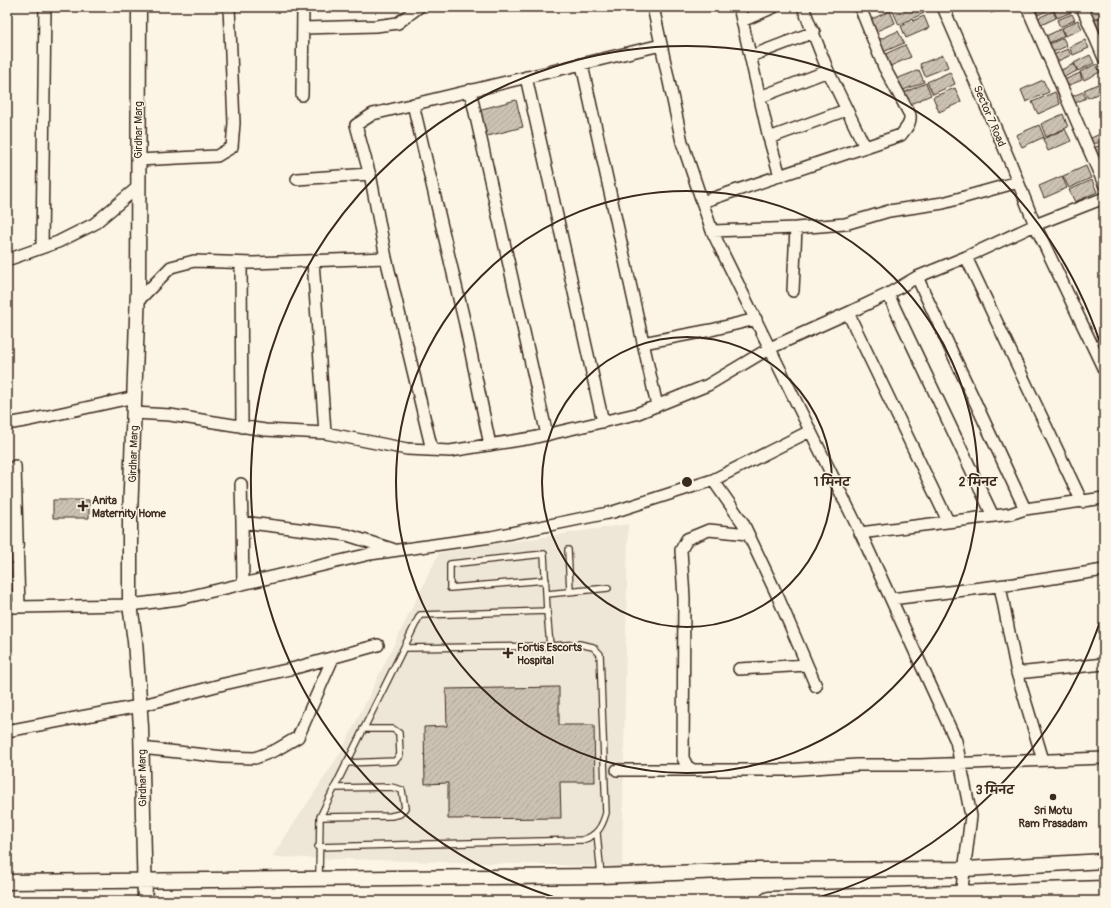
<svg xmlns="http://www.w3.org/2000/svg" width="1111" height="908" viewBox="0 0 1111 908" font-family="Pangolin,'Playpen Sans Deva',sans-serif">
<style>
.built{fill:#eee6d6}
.building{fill:url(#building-hatch);stroke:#3b2a1e}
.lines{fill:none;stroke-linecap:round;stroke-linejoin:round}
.service-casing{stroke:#3b2a1e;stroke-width:8}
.minor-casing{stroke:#3b2a1e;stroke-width:14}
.tertiary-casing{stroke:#3b2a1e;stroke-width:17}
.primary-casing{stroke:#3b2a1e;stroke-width:21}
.service{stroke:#fcf5e5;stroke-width:5.5}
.minor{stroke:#fcf5e5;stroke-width:11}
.tertiary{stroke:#fcf5e5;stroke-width:14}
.primary{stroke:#fcf5e5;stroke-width:18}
.ring{fill:none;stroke:#3b2a1e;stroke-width:2}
.poi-dot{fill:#3b2a1e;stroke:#fcf5e5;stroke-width:1.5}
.labels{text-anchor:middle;stroke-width:3;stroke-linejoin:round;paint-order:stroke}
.street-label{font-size:11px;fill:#3b2a1e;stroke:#fcf5e5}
.poi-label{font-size:11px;font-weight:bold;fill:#3b2a1e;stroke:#fcf5e5;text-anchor:start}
.centre{fill:#3b2a1e;stroke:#fcf5e5;stroke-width:2}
.ring-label{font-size:12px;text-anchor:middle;font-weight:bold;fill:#3b2a1e;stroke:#fcf5e5;stroke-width:3;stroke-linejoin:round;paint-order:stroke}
</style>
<defs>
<pattern id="building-hatch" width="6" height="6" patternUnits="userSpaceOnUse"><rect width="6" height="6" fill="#ccc2b3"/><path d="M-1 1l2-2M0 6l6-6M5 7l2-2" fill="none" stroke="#b0a79a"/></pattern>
</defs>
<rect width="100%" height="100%" fill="#fcf5e5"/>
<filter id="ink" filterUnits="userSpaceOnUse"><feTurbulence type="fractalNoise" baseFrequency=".025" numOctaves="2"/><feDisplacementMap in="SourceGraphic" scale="8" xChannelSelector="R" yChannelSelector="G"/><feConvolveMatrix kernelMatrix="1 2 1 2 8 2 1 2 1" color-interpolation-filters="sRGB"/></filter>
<g filter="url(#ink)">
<path class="built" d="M628,524L622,867L272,857L341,752L439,553Z"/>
<path class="building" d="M867,7H881L869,12Z
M891,7H921L924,13L899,25Z
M988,7H1006L991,13Z
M1037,7H1046L1048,10L1038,15L1035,8Z
M1060,7H1072L1074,11L1057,18L1054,10Z
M1089,7H1104V15L1091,20L1086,8Z
M890,11L895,23L872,33L867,21Z
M1053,11L1056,18L1041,25L1038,18Z
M1072,14L1075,20L1060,27L1057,20Z
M924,16L929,28L906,38L901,26Z
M1104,16V31L1100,32L1095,20Z
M1078,20L1082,29L1065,36L1062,28Z
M1061,29L1064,36L1049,43L1046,36Z
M898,31L904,43L881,53L876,41Z
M1063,38L1067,46L1051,53L1047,45Z
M1085,40L1089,48L1073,55L1069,47Z
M905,45L911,57L888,67L883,55Z
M1068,49L1071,55L1056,62L1053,55Z
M943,55L948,67L925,76L920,64Z
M1090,55L1094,63L1078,71L1074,63Z
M1074,64L1077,71L1062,78L1059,71Z
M1096,64L1100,72L1084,80L1080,72Z
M919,70L924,82L901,91L896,79Z
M950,72L955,84L933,94L927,82Z
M1080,73L1082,80L1067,86L1064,80Z
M1043,80L1049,92L1026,102L1021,90Z
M926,83L931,95L908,105L903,93Z
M1100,83L1104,91L1088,98L1084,90Z
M955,88L961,102L939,112L933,97Z
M1055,92L1060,104L1038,114L1032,102Z
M1083,92L1086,98L1071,105L1068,98Z
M516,100L523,127L484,137L478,110Z
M1063,114L1068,127L1046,137L1041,124Z
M1039,125L1044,137L1022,147L1016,135Z
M1065,129L1071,141L1048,151L1043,139Z
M1102,133L1104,140L1090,146L1087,140Z
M1104,144V152L1096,155L1093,148Z
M1104,155V162L1100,164L1097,158Z
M1086,166L1091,178L1069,188L1063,176Z
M1062,176L1067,188L1044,198L1039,186Z
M1092,180L1097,192L1075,202L1069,190Z
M53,500H89V518H53Z
M559,687V725H594L595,782H560L561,818L448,819V783L425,784L424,727L447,726L446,689Z"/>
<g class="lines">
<g class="service-casing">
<path id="service" d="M568,550L570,591
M546,580L450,588V564L544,554L547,611
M547,594L608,588
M346,763L395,761L400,755L399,733L393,729H363
M320,817L391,816L400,814L405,808L402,790L391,787L334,788
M597,833L601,876
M318,847L582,840C597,836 602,827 606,813L600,654L593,647L579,644L550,646
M319,878L320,817L420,615L547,611L550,646L404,648"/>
</g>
<g class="minor-casing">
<path id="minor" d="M653,7L682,142L712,231L862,536L956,741L971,816L961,896
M739,7L769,138L780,176
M803,7L828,71L865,147
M943,7L1011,164L1035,225L1104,370
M1027,7L1104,184
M1082,7L1104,58
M742,21L774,7
M303,28L376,26L398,23L419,7
M751,56L814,32
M582,65L657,406
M526,77L603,422
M470,90L547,435
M302,95L303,7
M760,97L828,71
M413,104L465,324L490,445
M769,138L846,110
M138,160L217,156L232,147L234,123L229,7
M297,179L369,174
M702,202L901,135C906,128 911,124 910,115L884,67L860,7
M712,231L796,228L845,224L889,211L943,203L1018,182
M42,247L45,7
M966,257L1082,502
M7,260L58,242L94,224L138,187
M313,261L325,433
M241,263L242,427
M917,277L1025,509
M793,291L796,228
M888,294L993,516
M137,302L171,267L194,261L253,263L386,258
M848,313L948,521
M643,343L711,330L756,319
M134,413L170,415L265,430L325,433L407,449L450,451L532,438L636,414L708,385L770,348L848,313L888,294L917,277L966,257L1035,225L1104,198
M7,424L30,420L135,397
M432,450L386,258L371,179L356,125L373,114L661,45
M15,466L19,607L130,605L179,599L370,554L491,537L613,512L713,480L810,431
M713,480L743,523L778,597L816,686
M241,484L242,522
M860,533L1010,514L1025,509L1104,498
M748,534L709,530L687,539L681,550L684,598L683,758L687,766L693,770H786L857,765H920L1104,758
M243,583L242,522L347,535L392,549
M1000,586L1017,673L1043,760
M891,599L1014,584L1104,570
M7,607H19
M739,669L807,665
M1017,673L1104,664
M7,731L139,706L224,684L295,668L378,645
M141,748L224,757L255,758L276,750L298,737L333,658
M617,770H693"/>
</g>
<g class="tertiary-casing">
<path id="tertiary" d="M139,7L138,290L130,517V605L135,641L141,727L145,901
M7,882L601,876L748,870L965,869L1104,861"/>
</g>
<g class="primary-casing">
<path id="primary" d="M769,901L1104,890"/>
</g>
<use href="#service" class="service"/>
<use href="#minor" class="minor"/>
<use href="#tertiary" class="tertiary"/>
<use href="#primary" class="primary"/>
</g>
</g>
<g class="ring">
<circle cx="687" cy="482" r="145"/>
<circle cx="687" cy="482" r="291"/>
<path d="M1104 609A436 436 0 0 1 811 900M563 900A436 436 0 1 1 1104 355"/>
</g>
<g class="poi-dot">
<path d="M81 500h4v4h4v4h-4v4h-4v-4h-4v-4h4z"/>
<path d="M506 647h4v4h4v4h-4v4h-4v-4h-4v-4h4z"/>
<circle cx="1053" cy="797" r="4"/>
</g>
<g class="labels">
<g class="street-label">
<text transform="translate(990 116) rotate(67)" y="4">Sector 7 Road</text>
<text transform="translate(138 130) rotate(-90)" y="4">Girdhar Marg</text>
<text transform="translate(133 454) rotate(-88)" y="4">Girdhar Marg</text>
<text transform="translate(142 778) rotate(-91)" y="4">Girdhar Marg</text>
</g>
<g class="poi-label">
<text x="92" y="504">Anita<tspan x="92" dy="13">Maternity Home</tspan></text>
<text x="517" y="651">Fortis Escorts<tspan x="517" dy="13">Hospital</tspan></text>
<text x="1053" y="814" text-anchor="middle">Sri Motu<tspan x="1053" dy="13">Ram Prasadam</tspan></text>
</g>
</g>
<circle cx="687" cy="482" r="6" class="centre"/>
<g class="ring-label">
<text x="832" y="486">1 मिनट</text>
<text x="978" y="486">2 मिनट</text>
<text x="995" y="794">3 मिनट</text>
</g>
<rect width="1111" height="908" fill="none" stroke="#fcf5e5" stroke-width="24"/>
<rect x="12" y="12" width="1087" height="884" fill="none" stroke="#3b2a1e" stroke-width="1.5" filter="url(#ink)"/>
</svg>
